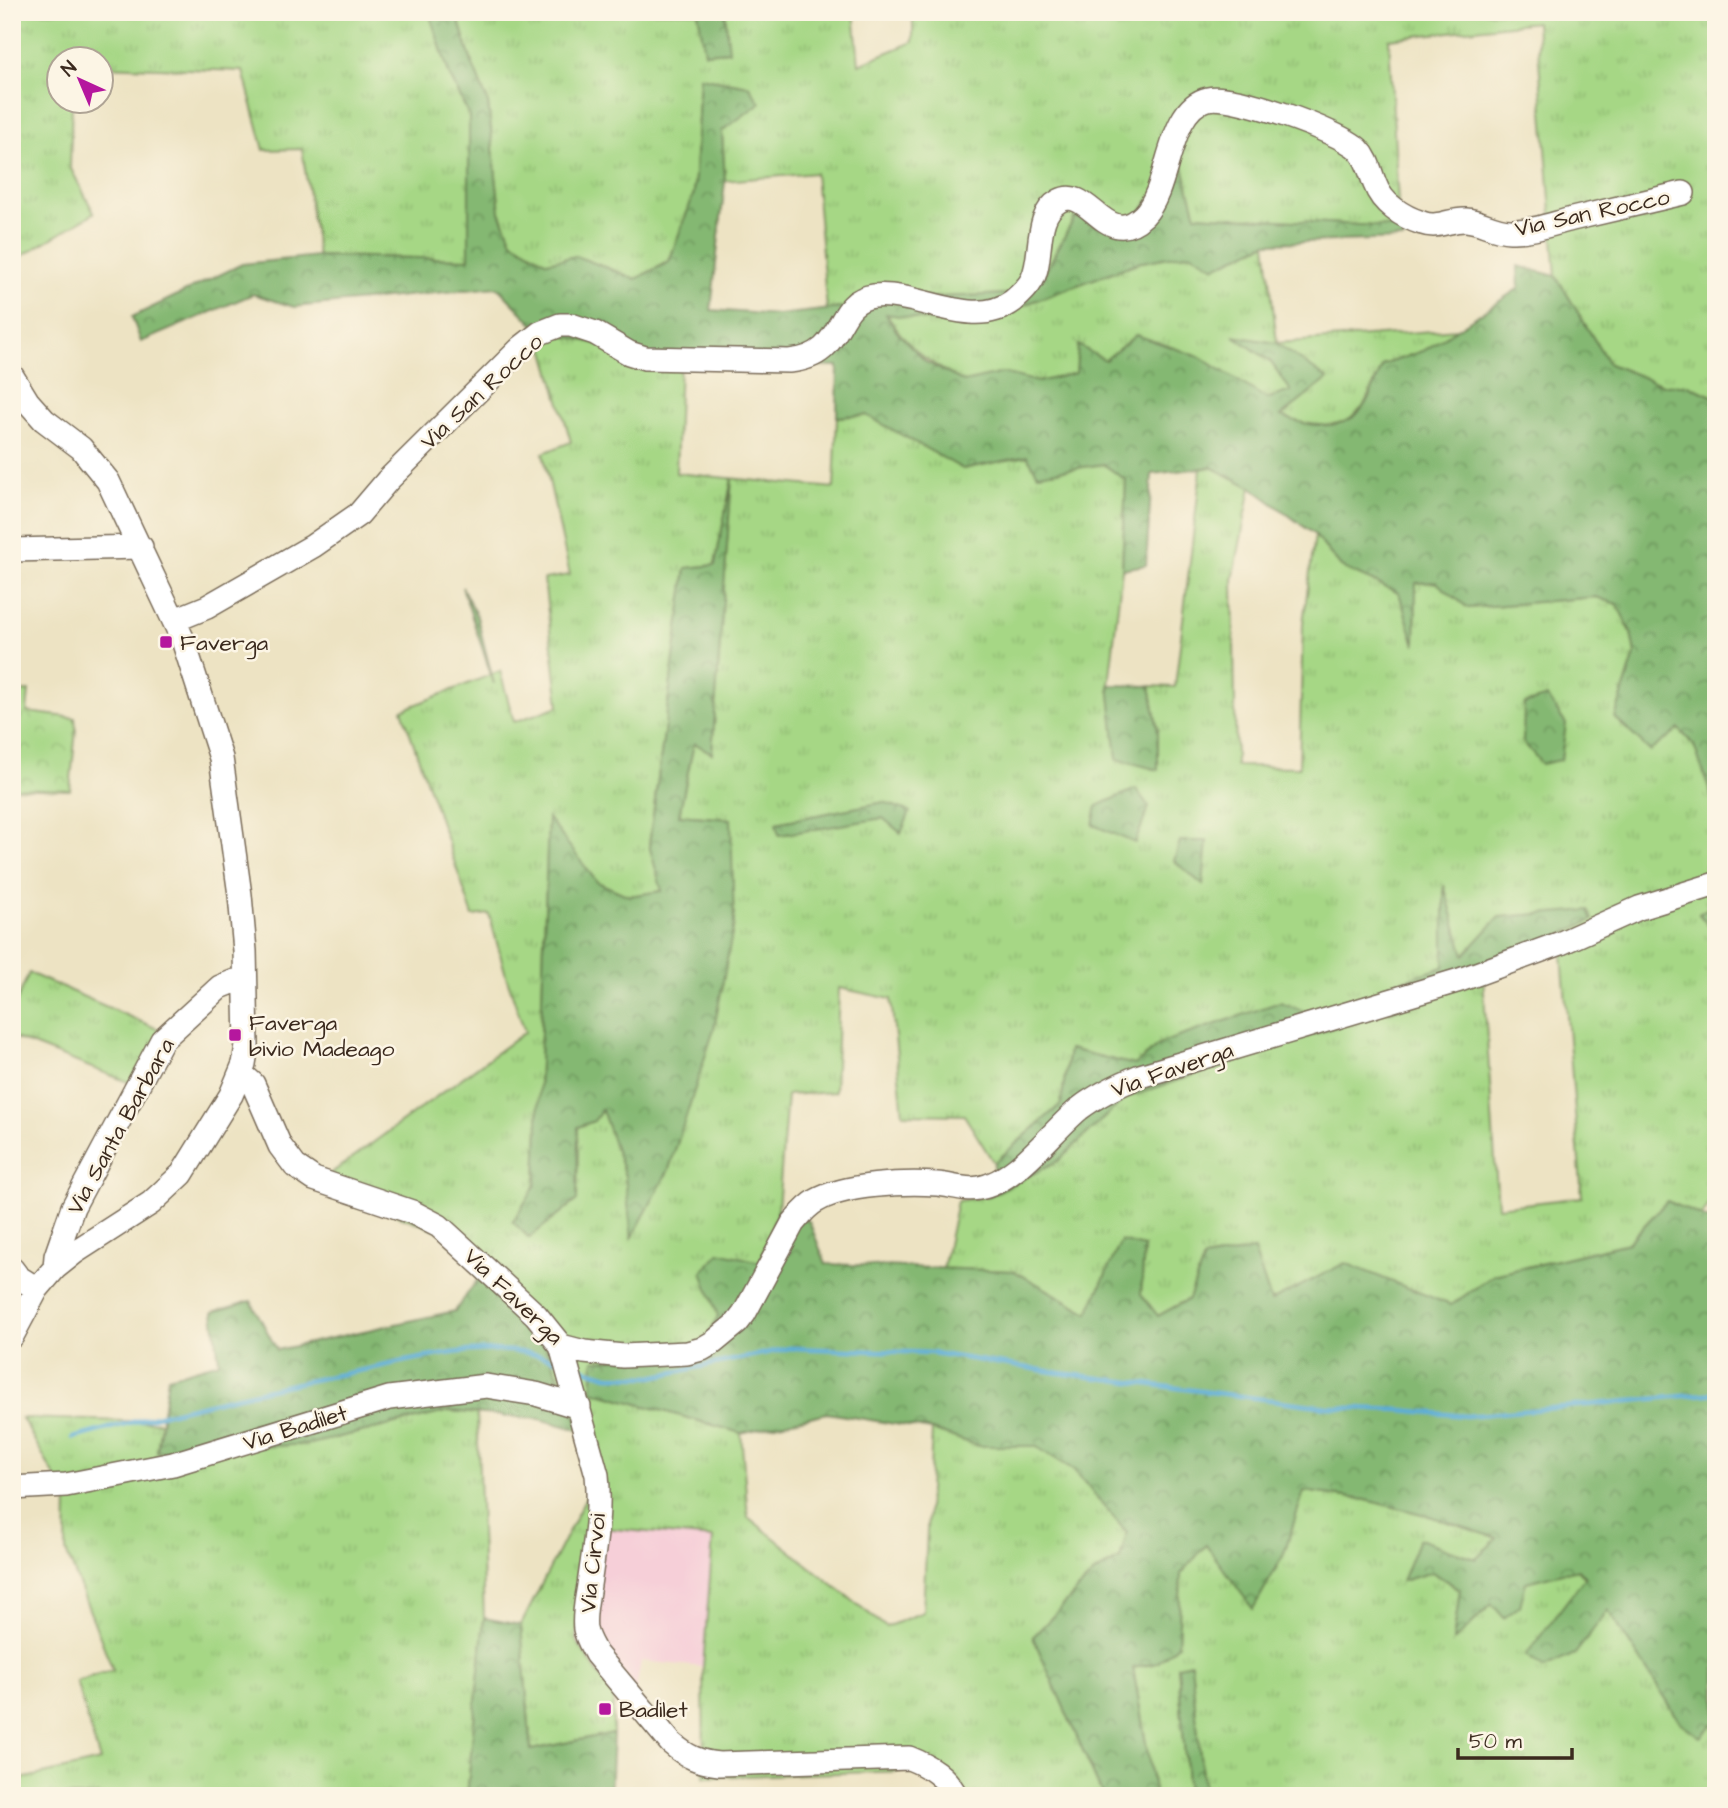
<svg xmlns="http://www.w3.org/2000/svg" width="1728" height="1808" viewBox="0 0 1728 1808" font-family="'Architects Daughter',sans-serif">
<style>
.built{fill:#f6cfd8}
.grass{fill:url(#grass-tufts);stroke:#708052;stroke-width:2;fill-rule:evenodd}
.forest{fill:url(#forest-crowns);stroke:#607148;stroke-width:2}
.park{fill:url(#park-crowns);stroke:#708052;stroke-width:2}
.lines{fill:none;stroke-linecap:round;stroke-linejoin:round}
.stream{stroke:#5cadd7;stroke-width:4.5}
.minor-casing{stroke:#796b58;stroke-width:26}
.minor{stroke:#fff;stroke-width:23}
.poi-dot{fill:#b5179e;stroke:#fcf5e5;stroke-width:2.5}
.labels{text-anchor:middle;stroke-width:5;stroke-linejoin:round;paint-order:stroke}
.street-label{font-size:23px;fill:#3b2a1e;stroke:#fcf5e5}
.poi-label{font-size:23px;fill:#3b2a1e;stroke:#fcf5e5;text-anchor:start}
</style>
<defs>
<pattern id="grass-tufts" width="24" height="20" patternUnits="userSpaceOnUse" patternTransform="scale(1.75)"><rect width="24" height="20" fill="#a6d785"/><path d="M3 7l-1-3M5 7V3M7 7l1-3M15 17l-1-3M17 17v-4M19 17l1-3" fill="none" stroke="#90b972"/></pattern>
<pattern id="forest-crowns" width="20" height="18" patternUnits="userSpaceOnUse" patternTransform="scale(1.75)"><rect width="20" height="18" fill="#84b872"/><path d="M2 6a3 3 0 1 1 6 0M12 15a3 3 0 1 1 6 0" fill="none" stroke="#6d965d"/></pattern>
<pattern id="park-crowns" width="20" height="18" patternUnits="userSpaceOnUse" patternTransform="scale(1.75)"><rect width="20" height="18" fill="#a6d785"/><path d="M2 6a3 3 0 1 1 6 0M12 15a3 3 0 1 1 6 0" fill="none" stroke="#90b972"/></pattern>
</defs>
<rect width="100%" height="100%" fill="#fcf5e5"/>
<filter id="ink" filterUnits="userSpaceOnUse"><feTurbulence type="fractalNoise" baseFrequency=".0143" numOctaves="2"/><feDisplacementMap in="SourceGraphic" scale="14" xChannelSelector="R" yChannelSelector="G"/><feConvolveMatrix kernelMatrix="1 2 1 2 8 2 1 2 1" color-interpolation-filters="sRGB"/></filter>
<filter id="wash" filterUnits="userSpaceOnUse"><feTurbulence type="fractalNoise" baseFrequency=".00686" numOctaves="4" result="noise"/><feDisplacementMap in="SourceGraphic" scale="28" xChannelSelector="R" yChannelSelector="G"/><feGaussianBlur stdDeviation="1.57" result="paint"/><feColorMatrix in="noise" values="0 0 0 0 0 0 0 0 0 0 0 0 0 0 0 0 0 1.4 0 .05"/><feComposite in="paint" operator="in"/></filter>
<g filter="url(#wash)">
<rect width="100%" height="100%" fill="#ede3c3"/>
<path class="built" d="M591,1527L713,1538L703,1667L641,1661L635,1694L613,1696L576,1640Z"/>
<path class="grass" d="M12,12H429L450,76L469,115V259L318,256L302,149L264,150L243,71L102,66V60H60V102H72L70,167L94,213L12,262Z
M456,12H698L706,53L728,51L725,12H854L859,64L913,42V12H1713L1711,20L1716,23V398L1688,385H1663L1609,364L1556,276L1536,22L1389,39L1399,221L1392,227L1195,215L1181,158L1128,230L1075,217L1041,280L1008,294L896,299L827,310L815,173L725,181L722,131L759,103L700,77L694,193L669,261L636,279L576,256L547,262L512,241L500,212L488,103L472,63Z
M1266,243L1277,343L1458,329L1425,350L1383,365L1363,407L1348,421L1318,427L1280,417L1327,379L1276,343L1236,337L1270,361L1292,391L1266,399L1200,357L1105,360L1077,373L1038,382L1003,374L964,382C928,362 907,349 886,313L966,326L1137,263L1190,253L1215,267Z
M539,330L680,363L676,473L834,488L837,417L866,415L963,469L1027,456L1038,474L1103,464L1126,480L1122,569L1109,685L1118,759L1158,731L1150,686L1175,687L1201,469L1211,467L1251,487L1233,580L1236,766L1299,767L1303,623L1315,535L1341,567L1399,593L1415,641L1416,583L1436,582L1468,608L1596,597L1617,604L1631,632L1635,654L1615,718L1679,729L1694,745L1712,797L1716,803V903L1699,914L1716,934V1193L1702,1216L1667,1201L1628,1243L1494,1275L1451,1306L1345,1263L1271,1302L1253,1250L1204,1259L1189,1299L1158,1316L1141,1294L1144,1248L1089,1313L1014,1271L943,1269L957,1201L989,1196L1058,1161L1125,1098L1340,1025L1161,1043L1135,1065L1069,1049L1061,1104L994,1163L964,1115L903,1114L891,999L839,988L835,1092L787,1095L778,1209L760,1262L718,1316L699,1355L592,1391L741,1433L748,1517L886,1627L923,1612L932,1430L979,1446H1035L1074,1470L1127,1533L1120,1559L1094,1573L1033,1637L1103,1796H962L945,1770L704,1777L703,1667L713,1538L592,1527L576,1640L613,1696V1733L531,1750L521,1625L593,1483L582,1431L545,1345L440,1231L315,1185L525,1032L507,979L489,914L473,916L402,710L500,671L514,722L559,706L544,579L570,575L543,453L571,442ZM731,486L712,753L694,743L679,815L730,819L734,923L713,1030L669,1169L632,1237L625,1176L602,1109L594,1121L578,1127L577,1200L513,1221L536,1185L548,819L596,882L629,896L663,891L649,845L686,569L715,565ZM884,802L901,833L883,818L776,823ZM1444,888L1464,956L1561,943L1582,1197L1498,1207L1483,977L1397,983L1444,967Z
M29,973L165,1032L141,1087L12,1037V1011Z
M450,1411L477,1414L484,1618L467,1796H12V1781L100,1761L76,1681L113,1670L66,1551L67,1498L22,1418L161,1422L157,1452L310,1444Z
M1304,1491L1366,1500L1426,1515L1498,1538L1476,1559L1419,1539L1403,1581L1432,1572L1460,1590L1453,1641L1492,1604L1526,1582L1577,1569L1608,1610L1681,1723L1700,1736L1716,1721V1796H1204L1191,1663L1178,1666L1188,1796H1155L1133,1668L1157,1663L1178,1645L1181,1574L1206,1544L1283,1556Z"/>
<path class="forest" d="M429,12H456L472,63L488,103L500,212L512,241L547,262L576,256L636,279L669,262L694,193L700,77L749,86L760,103L722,131L725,181L711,310L778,315L850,307L896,299L1008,294L1041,280L1075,217L1128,230L1180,157L1196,215L1392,227L1399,221L1404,239L1266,243L1215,267L1190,253L1137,263L966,326L886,314L897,332L926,362L964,382L1003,373L1038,382L1076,373L1078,345L1105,360L1136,335L1200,357L1267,399L1291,391L1270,361L1234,336L1276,343L1328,379L1281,416C1307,426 1345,434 1364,406C1372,394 1377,378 1383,365L1425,350L1519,288L1518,266L1556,276L1609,364L1663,385H1688L1716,398V803L1712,797L1694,745L1679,729L1650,751L1615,718L1635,654L1631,632L1617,604L1596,597L1468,608L1436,582L1416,583L1415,645L1399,593L1341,567L1315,535L1251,487L1211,467L1152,474L1146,565L1122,569L1126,480L1103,464L1038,474L1027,456L963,469L866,415L837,417L838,366L680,363L539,330L497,287L294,307L253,294L141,342L132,317L242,264L318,256L469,259V115L450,76Z
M698,12H725L729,51L705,53Z
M732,478L712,753L694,743L679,815L731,819L734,923L714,1029L669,1169L632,1238L625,1176L602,1110L594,1121L578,1127L577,1200L529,1238L513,1222L536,1185L548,818L597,882L629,896L662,891L649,845L686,568L715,565Z
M462,587L477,617L494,684Z
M1109,685L1150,686L1158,731V770L1117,759Z
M1547,697L1566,724L1561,760L1542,764L1523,742L1524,704Z
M1136,789L1149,807L1135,843L1093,825L1097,806Z
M884,802L910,812L901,833L883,818L779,835L776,823Z
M1180,841H1207L1203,885L1174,861Z
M1444,885L1464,955L1499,917L1589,910L1593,920L1389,1012L1397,982L1444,967Z
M1716,903V934L1699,914Z
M1280,1002L1341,1025L1125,1098L1058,1161L989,1196L994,1163L1061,1104L1069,1049L1135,1065L1161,1043Z
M1667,1201L1712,1221L1716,1210V1721L1700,1737L1681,1723L1608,1610L1575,1654L1544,1668L1526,1655L1585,1577L1578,1569L1526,1582L1520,1606L1504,1618L1492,1604L1453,1642L1460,1589L1432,1572L1402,1581L1419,1539L1476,1559L1497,1538L1426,1515L1366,1500L1304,1491L1283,1556L1253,1609L1206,1545L1181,1574L1178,1645L1157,1663L1133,1668L1155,1796H1103L1033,1637L1094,1573L1120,1559L1127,1533L1074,1470L1035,1446H979L932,1430L827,1413L741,1433L592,1391L594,1360L699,1355L718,1316L702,1272L720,1252L760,1262L778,1209L809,1221L826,1264L1014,1271L1088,1313L1121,1241L1144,1247L1141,1294L1158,1316L1189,1299L1204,1259L1254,1250L1271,1301L1345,1263L1451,1305L1494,1275L1628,1243Z
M483,1272L545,1345L582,1431L540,1419L450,1411L310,1444L157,1452L168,1377L219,1362L213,1312L251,1301L277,1350L455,1311Z
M484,1618L521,1625L531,1750L613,1733L610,1796H467Z
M1191,1663L1204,1796H1188L1178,1666Z"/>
<path class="park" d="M29,691L27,712L75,718L76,729L70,790L12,788V692Z"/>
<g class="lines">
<path class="stream" d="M575,1366L608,1376L652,1377L790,1348L933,1353L1060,1373L1327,1407L1401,1410L1466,1416L1716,1393
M73,1438C167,1412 262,1389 358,1371C423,1358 492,1338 557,1360"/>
</g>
</g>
<g filter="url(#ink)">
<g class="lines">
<g class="minor-casing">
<path id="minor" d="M12,376L28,402L44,420L81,448L108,481L183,640L221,758L240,895L245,951L247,1045L244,1064L231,1095L182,1174L151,1203L75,1252L55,1268L37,1289L12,1336
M12,550L141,547
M175,620L207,607L313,546L359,514L388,480L522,347L540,333L560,325H571L595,333L629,353L645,358L789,361C849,356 831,301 874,296C919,291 972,331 1013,301C1020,295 1027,289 1032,280C1044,257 1033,216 1059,201C1089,184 1106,252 1144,215C1171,187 1167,108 1208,99C1233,93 1339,131 1358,149C1368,159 1370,172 1375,184C1382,204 1403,217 1422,223C1439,229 1450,219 1466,220C1481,221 1492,230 1510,231C1531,232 1552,224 1572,219C1609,210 1646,202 1683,193
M241,1073L253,1084L280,1146L295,1166L314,1179L412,1212L439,1226L536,1315L561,1346L584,1352L623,1356L687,1353L702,1349L714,1342L737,1323L744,1314L793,1223C800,1215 807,1206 816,1201C845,1184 904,1182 937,1184C951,1185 965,1191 979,1188C1016,1182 1051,1132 1079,1109C1097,1095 1118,1085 1140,1076L1460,980L1561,943L1639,908L1716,884
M55,1268L56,1256L73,1207L162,1040L220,987L235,981H244
M12,1269L18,1277L37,1289
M561,1346L597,1475C601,1512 594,1549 589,1585C587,1599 583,1615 585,1629C587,1639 592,1646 596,1654L671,1743C687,1757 699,1762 719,1764L909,1758C929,1766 946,1776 956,1796
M12,1488L66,1485L173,1464L389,1398L486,1386L536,1394L579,1407"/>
</g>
<use href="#minor" class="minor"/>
</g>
</g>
<g class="poi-dot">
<rect x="159" y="635" width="14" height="14" rx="3.5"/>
<rect x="228" y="1028" width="14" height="14" rx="3.5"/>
<rect x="598" y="1702" width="14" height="14" rx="3.5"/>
</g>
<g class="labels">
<g class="street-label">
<text transform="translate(1592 212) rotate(-12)" y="8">Via San Rocco</text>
<text transform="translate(481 391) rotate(-43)" y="8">Via San Rocco</text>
<text transform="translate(1172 1069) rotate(-19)" y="8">Via Faverga</text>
<text transform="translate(120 1126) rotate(-61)" y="8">Via Santa Barbara</text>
<text transform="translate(514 1296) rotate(44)" y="8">Via Faverga</text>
<text transform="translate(295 1427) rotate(-17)" y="8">Via Badilet</text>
<text transform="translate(592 1563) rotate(-84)" y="8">Via Cirvoi</text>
</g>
<g class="poi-label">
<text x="180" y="650">Faverga</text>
<text x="249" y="1030">Faverga<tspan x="249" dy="26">bivio Madeago</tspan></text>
<text x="619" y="1717">Badilet</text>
</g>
</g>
<rect width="1728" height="1808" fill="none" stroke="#fcf5e5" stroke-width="42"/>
<g transform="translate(80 80) rotate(316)"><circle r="33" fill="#fcf5e5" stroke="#afa495" stroke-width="2"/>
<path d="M0-5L12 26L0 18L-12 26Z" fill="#b5179e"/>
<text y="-10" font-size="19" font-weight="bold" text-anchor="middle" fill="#3b2a1e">N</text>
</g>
<path d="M1458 1748v10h114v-10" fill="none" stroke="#3b2a1e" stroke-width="3.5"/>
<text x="1469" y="1748" font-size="21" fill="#3b2a1e" stroke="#fcf5e5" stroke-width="5" paint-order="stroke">50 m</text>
</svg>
